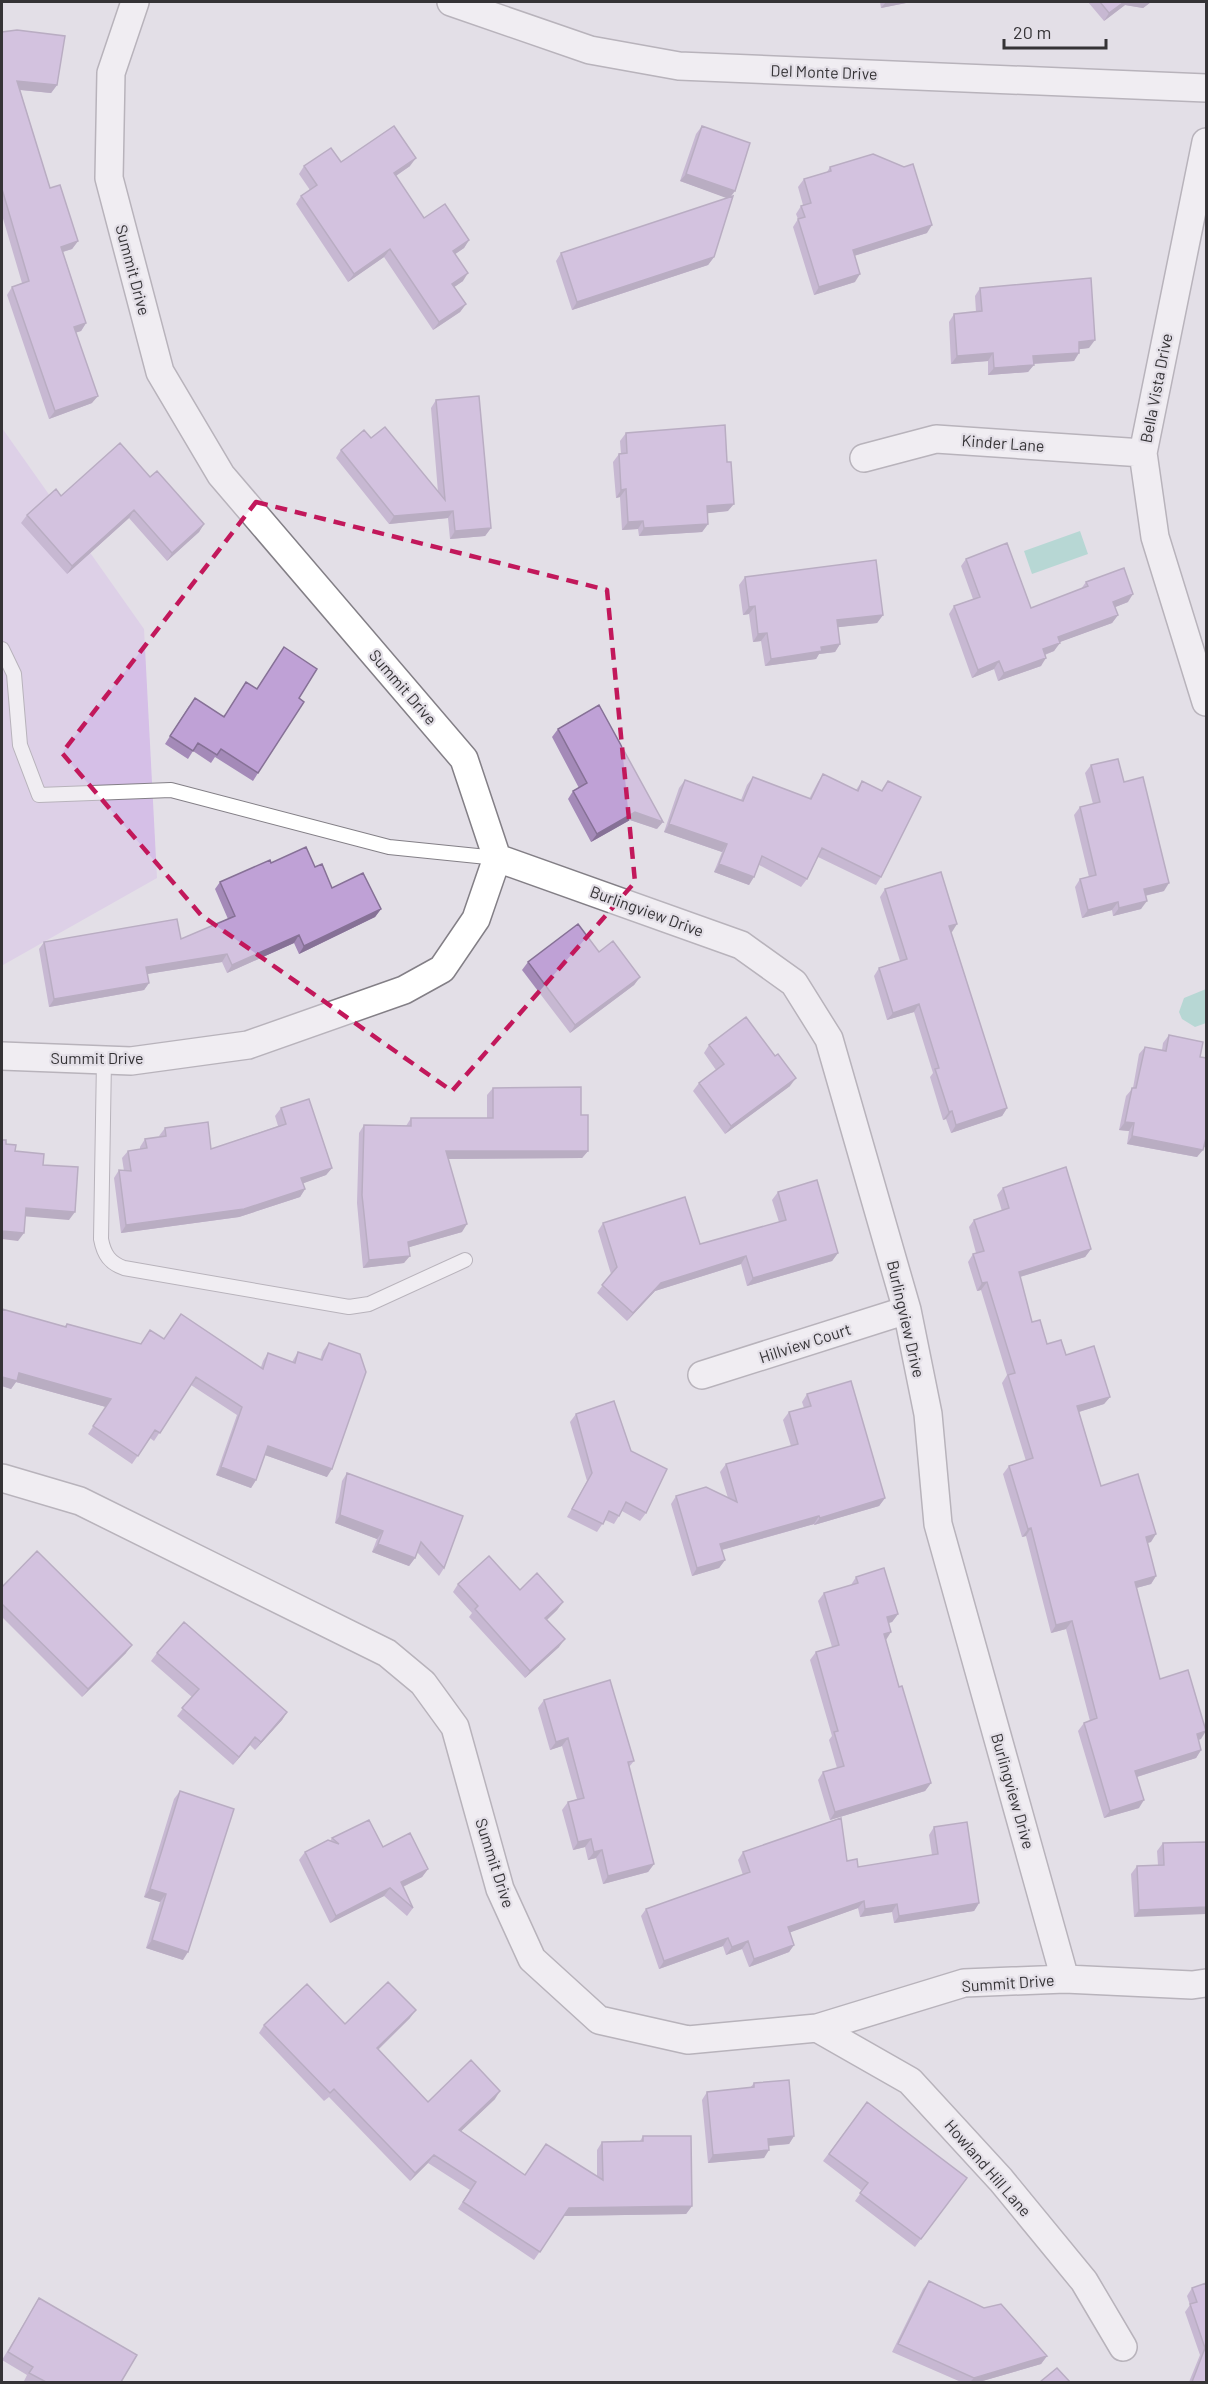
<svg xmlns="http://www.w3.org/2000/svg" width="1208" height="2384" viewBox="0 0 1208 2384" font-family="Barlow,sans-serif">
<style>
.green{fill:#d5bfe7}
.water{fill:#81cfbd}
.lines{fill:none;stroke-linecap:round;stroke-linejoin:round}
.service-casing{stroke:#837f86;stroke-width:16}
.minor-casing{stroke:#837f86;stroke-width:30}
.service{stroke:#fff;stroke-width:14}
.minor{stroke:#fff;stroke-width:27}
.wall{fill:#a48ab8}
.shaded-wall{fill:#867196}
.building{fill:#bfa1d6;stroke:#867196;stroke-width:1.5}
.marked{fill:none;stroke:#c2185b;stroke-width:4.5;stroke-dasharray:12 8;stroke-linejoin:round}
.labels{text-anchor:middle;stroke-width:4.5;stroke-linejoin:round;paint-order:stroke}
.street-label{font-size:16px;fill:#353336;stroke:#e3dfe7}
</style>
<rect width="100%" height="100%" fill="#e3dfe7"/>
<path class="green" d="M2,428L144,629L157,878L3,965Z"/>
<path class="water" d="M1080,531L1088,554L1032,574L1024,551Z
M1206,989V1023L1195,1027L1182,1019L1179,1012L1184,998Z"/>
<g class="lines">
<g class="service-casing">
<path id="service" d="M2,649L14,674L20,745L39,795L171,790L389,847L497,858
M104,1060L101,1239C104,1255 110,1263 124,1268L349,1307L369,1304L465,1260"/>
</g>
<g class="minor-casing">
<path id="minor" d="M451,2L590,50L679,66L1206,88
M1206,142L1143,453L1155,537L1206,702
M864,458L936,439L1143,453
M497,858L741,945L794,983L829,1039L907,1310L928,1414L938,1524L1065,1979
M2,1056L131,1061L248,1045L404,990L442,969L476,919L497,858L464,759L221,475L160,372L109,178L111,73L135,2
M702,1375L907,1310
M2,1478L80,1501L387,1653L423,1683L455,1727L500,1889L532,1959L599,2020L688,2040L817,2028L964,1983L1065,1979L1192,1985L1206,1983
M817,2028L910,2081L1001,2180L1084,2281L1123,2347"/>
</g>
<use href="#service" class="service"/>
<use href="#minor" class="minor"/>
</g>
<path class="wall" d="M880,2H911L881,8Z
M1088,2H1151L1143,8L1125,5L1104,21Z
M2,32L57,85L51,93L20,90L50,188L78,241L72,249L63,252L86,323L81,331L76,332L92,403L49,419L7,295L12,287L22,283L2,215Z
M702,126L730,197L714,257L708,265L572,310L556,261L561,253L728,198L680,181L696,134Z
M341,162L410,166L396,176L424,218L469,240L464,248L455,254L463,281L454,287L466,304L460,312L433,330L384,257L348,282L296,204L301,196L310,190L299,174L304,166Z
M830,167L927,233L854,256L855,282L814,295L793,227L798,219L796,214L801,206L803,205L798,187L804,179L827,172Z
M980,288L1089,348L1079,349L1074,361L1034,364L1028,372L988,375V361L951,364L949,322L954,314L976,312L975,296Z
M436,400L491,528L485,536L450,539L448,518L389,524L336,458L341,450L371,438L438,492L431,408Z
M626,433L728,511L707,513L708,524L702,532L639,536L638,529L622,530L620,497L616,498L613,462L619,454H621L620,441Z
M150,477L204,524L199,532L167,561L129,518L67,574L21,523L27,515L61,496Z
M966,559L1031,608L1081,589L1086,582L1128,602L1115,607L1118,615L1112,623L1059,642L1054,651L1045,655L1041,666L998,681L994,669L972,678L949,614L954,606L973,599L961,566Z
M745,577L883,615L877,623L838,627L840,644L835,652L819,654L816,659L765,666L761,641L753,642L749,614L743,615L739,585Z
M257,689L299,698L258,773L253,781L215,757L211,763L193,751L188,759L165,744L189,706L223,716Z
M558,729L657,829L630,820L591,842L568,799L573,791L579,788L552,737Z
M1091,765L1124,782L1164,891L1145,896L1141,909L1113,916L1112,910L1082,918L1075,887L1080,879L1089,877L1074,815L1080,807L1093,804L1085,773Z
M823,774L856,790L862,781L881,791L888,781L881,877L876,885L818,857L807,879L801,887L759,865L749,885L714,872L722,852L664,832L679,788L685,780L741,800L747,785L753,777L809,799L818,782Z
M271,863L315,867L332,888L381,909L375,917L299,954L294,943L227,973L222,962L147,974L149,983L144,990L49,1007L39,949L44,942L181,939L228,919L215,889L220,882Z
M885,889L952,932H951L1007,1108L1002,1116L951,1133L946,1119L943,1120L930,1077L933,1073L914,1012L887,1020L874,976L879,968L900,961L880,897Z
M599,952L640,977L634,985L570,1033L522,970L528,962Z
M1169,1035L1200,1057L1206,1058V1147L1203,1146L1197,1157L1127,1144L1129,1131L1119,1130L1126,1096L1133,1088L1139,1054L1145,1047L1162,1050L1163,1043Z
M709,1045L775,1056L790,1086L725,1134L693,1091L699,1083L716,1070L704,1053Z
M493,1088L581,1115L588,1151L582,1158L448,1159L462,1232L409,1247L404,1263L363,1268L357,1203L359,1133L364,1125L406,1126L411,1118H487V1095Z
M281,1108L332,1168L326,1175L303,1183L305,1189L300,1197L239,1217L121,1233L114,1178L119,1170L124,1171L122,1158L128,1151L140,1149V1147L145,1139L160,1137L159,1136L165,1128L211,1149L278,1126L275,1116Z
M1003,1188L1091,1249L1085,1257L1020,1277L1032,1322L1047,1344L1066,1355L1110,1397L1104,1404L1079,1412L1101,1486L1151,1542L1147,1543L1156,1576L1151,1584L1136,1588L1160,1679L1201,1739L1198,1740L1201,1750L1196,1758L1137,1777L1139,1808L1104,1818L1078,1731L1084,1723L1090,1721L1066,1629L1051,1633L1026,1536L1022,1537L1003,1474L1009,1466L1026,1461L1002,1383L1007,1375L981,1290L977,1291L968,1262L973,1254L976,1253L969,1227L974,1220L1002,1211L997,1195Z
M778,1192L838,1253L832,1261L747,1286L741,1264L655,1291L627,1321L597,1293L611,1274L598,1231L603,1223L700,1244L779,1222L772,1200Z
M67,1324L140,1344L163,1339L261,1367L263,1361L268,1353L292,1362L298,1352L320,1360L323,1351L329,1343L327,1477L265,1455L256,1480L251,1488L216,1475L237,1415L191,1385L154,1441L150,1438L132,1464L88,1434L106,1407L16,1382L11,1389L2,1386Z
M807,1394L885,1498L879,1506L814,1525V1524L722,1550L725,1560L719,1568L692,1576L671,1504L676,1496L728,1498L720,1472L726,1464L791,1446L783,1420L789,1412L804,1408L802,1402Z
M576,1414L646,1513L640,1521L622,1511L614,1524L605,1520L597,1532L567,1517L587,1481L570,1422Z
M347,1473L463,1516L444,1568L439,1576L417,1552L415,1558L409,1566L372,1552L377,1539L335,1523L342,1481Z
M856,1577L898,1614L892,1622L888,1623L886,1640L899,1687L931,1783L925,1791L830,1820L818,1780L823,1772L837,1768L829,1740L832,1736L810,1660L816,1652L832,1647L818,1601L824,1593L851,1585Z
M458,1584L520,1590L563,1602L557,1610L547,1620L559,1647L525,1678L469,1617L472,1613L453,1592Z
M2,1587L126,1653L82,1697L2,1617Z
M157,1653L287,1712L282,1720L255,1750L250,1745L233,1765L177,1716L192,1697L151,1661Z
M544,1700L634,1761L629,1767L654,1864L648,1872L603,1884L596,1858L588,1860L585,1847L573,1850L562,1810L568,1802L577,1799L562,1746L550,1750L538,1708Z
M180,1791L183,1960L146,1948L160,1902L144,1897L174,1799Z
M934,1827L979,1903L974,1911L894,1923L892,1912L860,1917L858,1908L790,1932L794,1945L789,1952L749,1967L742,1949L726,1955L723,1946L659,1969L641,1916L646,1909L743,1875L738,1860L743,1852L847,1861L858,1867L932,1855L929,1835Z
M332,1838L383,1847L428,1869L422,1877L403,1887L413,1908L407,1916L384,1896L330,1923L299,1860L305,1852L330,1841Z
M1206,1842L1134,1917L1131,1874L1137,1866L1158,1865L1157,1851L1163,1843Z
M410,2018L378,2050L428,2102L495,2099L461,2131L525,2175L597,2177V2150L602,2142L640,2141L643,2136L692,2206L686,2214L564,2216L534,2260L458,2209L470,2190L428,2163L410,2181L329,2097L324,2101L259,2033L264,2025L345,2024Z
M754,2083L794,2136L789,2144L769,2146L764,2158L708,2163L702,2100L707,2092L750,2088Z
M867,2102L967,2178L915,2247L855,2201L862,2191L823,2161Z
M929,2281L1047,2356L1041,2364L979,2382H961L892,2352L923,2289Z
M1206,2283V2382H1189L1200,2355L1185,2312L1190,2305L1187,2296L1192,2288Z
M39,2298L121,2382H27L24,2381L27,2375L2,2360Z"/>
<path class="shaded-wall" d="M886,2H911L881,8Z
M1124,2H1151L1143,8L1125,5L1104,21L1109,13Z
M17,81L57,85L51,93L12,89Z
M416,158L410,166L388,181L394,173Z
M686,174L735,191L729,199L680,181Z
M932,225L927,233L847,258L853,250Z
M469,240L464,248L448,259L453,251Z
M78,241L72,249L55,254L61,247Z
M390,249L384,257L348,282L354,274Z
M714,257L708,265L572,310L577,302Z
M468,273L463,281L447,292L452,284Z
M860,274L855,282L814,295L819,287Z
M466,304L460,312L433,330L439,322Z
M86,323L81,331L69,335L74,327Z
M1095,340L1089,348L1073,350L1079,342Z
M993,353L988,361L951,364L957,356Z
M1079,353L1074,361L1028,364L1033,356Z
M1034,365L1028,372L988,375L994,368Z
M98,396L92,403L49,419L55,411Z
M626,489L620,497L616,498L621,490Z
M734,504L728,511L701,514L707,506Z
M134,510L129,518L67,574L72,566Z
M453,511L448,518L389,524L394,516Z
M643,521L638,529L622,530L628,522Z
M204,524L199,532L167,561L172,553Z
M708,524L702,532L639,536L644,528Z
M491,528L485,536L450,539L455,531Z
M1133,594L1128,602L1108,610L1113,602Z
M755,606L749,614L743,615L749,607Z
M883,615L877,623L831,628L837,620Z
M1118,615L1112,623L1052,645L1058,637Z
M767,633L761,641L753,642L758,634Z
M1060,643L1054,651L1038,657L1043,649Z
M840,644L835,652L819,654L816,659L765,666L771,659L821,647Z
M1046,658L1041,666L998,681L1004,673Z
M999,661L994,669L972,678L978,670Z
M635,812L663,822L657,829L630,820L591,842L597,834Z
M669,824L727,844L722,852L664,832Z
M719,864L754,877L749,885L714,872Z
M1169,883L1164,891L1139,897L1144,889Z
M1147,901L1141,909L1113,916L1119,908Z
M1118,902L1112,910L1082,918L1088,910Z
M381,909L375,917L299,954L304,946Z
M957,924L952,932L944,934L949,926Z
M299,935L294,943L227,973L232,965Z
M227,954L222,962L141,975L146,967Z
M640,977L634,985L570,1033L575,1025Z
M149,983L144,990L49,1007L54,999Z
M919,1004L914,1012L887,1020L893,1013Z
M796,1078L790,1086L725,1134L731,1126Z
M1007,1108L1002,1116L951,1133L956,1125Z
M952,1111L946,1119L943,1120L949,1112Z
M1125,1122L1134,1123L1129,1131L1119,1130Z
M1132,1136L1203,1150L1197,1157L1127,1144Z
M1206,1138V1147L1200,1146Z
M446,1151H588L582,1158L441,1159Z
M332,1168L326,1175L296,1186L301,1178Z
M305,1189L300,1197L239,1217L121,1233L126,1225Z
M26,1208L75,1212L69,1220L21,1216Z
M467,1224L462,1232L403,1249L408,1242Z
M2,1231L24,1233L18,1241L2,1239Z
M1091,1249L1085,1257L1013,1279L1019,1272Z
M838,1253L832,1261L747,1286L753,1278Z
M410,1256L404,1263L363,1268L369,1260Z
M746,1256L741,1264L655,1291L627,1321L633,1313L661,1283Z
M987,1282L981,1290L977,1291L982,1283Z
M19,1373L111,1399L106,1407L16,1382L11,1389L2,1386V1377Z
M1110,1397L1104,1404L1072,1414L1077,1406Z
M268,1446L332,1469L327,1477L262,1454Z
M221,1467L256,1480L251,1488L216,1475Z
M885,1498L879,1506L814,1525L820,1518Z
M340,1515L383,1531L377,1539L335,1523Z
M819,1516L814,1524L714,1552L720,1544Z
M1031,1528L1026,1536L1022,1537L1028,1529Z
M1156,1534L1151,1542L1140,1545L1146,1537Z
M378,1544L415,1558L409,1566L372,1552Z
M725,1560L719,1568L692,1576L697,1568Z
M1156,1576L1151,1584L1129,1590L1135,1582Z
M563,1602L557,1610L540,1626L545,1618Z
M898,1614L892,1622L881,1625L887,1617Z
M1072,1621L1066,1629L1051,1633L1056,1625Z
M891,1632L886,1640L884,1634Z
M565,1639L559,1647L525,1678L530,1671Z
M132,1645L126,1653L82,1697L88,1689Z
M287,1712L282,1720L255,1750L261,1742Z
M1206,1731L1201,1739L1191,1742L1197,1734Z
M255,1737L250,1745L233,1765L239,1757Z
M568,1738L562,1746L550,1750L556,1742Z
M1201,1750L1196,1758L1130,1779L1135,1771Z
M931,1783L925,1791L830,1820L835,1812Z
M1144,1800L1139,1808L1104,1818L1110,1811Z
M591,1839L585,1847L573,1850L578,1842Z
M602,1850L596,1858L588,1860L594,1852Z
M654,1864L648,1872L603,1884L608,1876Z
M428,1869L422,1877L396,1890L401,1882Z
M390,1888L384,1896L330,1923L336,1916Z
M150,1889L166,1894L160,1902L144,1897Z
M864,1901L858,1908L783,1935L788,1927Z
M979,1903L974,1911L894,1923L899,1916Z
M897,1904L892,1912L860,1917L865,1909Z
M1206,1907V1914L1134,1917L1139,1910Z
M728,1938L723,1946L659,1969L664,1961Z
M152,1940L188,1952L183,1960L146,1948Z
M748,1941L742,1949L726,1955L732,1947Z
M794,1945L789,1952L749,1967L754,1959Z
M416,2010L410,2018L371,2056L377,2048Z
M500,2091L495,2099L454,2138L459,2130Z
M794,2136L789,2144L763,2146L768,2139Z
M769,2150L764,2158L708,2163L713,2155Z
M434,2155L428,2163L410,2181L415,2173Z
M692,2206L686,2214L563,2216L569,2208Z
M1047,2356L1041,2364L979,2382H970L974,2378Z"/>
<path class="building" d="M1100,2H1124L1109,13Z
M17,30L65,36L57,85L17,81L50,188L60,185L78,241L61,247L86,323L74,327L98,396L55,411L12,287L29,281L2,189V32Z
M394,126L416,158L394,173L424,218L445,204L469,240L453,251L468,273L452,284L466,304L439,322L390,249L354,274L301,196L317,185L304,166L331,148L341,162Z
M702,126L750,143L735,191L686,174Z
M873,154L904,167L913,164L932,225L853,250L860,274L819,287L798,219L805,217L801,206L811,203L804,179L831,171L830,167Z
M733,196L714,257L577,302L561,253Z
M1091,278L1095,340L1079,342V353L1033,356L1034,365L994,368L993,353L957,356L954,314L982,311L980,288Z
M479,396L491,528L455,531L453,511L394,516L341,450L364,430L371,438L385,427L445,500L436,400Z
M725,425L727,462H731L734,504L707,506L708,524L644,528L643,521L628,522L626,489L621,490L619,454L627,453L626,433Z
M120,443L150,477L157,471L204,524L172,553L134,510L72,566L27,515L56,489L61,496Z
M1007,543L1031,608L1088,586L1086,582L1124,568L1133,594L1113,602L1118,615L1058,637L1060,643L1043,649L1046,658L1004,673L999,661L978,670L954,606L980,597L966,559Z
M876,560L883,615L837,620L840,644L821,647L822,651L771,659L767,633L758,634L755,606L749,607L745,577Z
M284,647L317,669L299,698L304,702L258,773L221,749L217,755L198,743L193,751L170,736L195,698L224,717L246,682L257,689Z
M599,705L663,822L635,812L597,834L573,791L587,783L558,729Z
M1118,759L1124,782L1143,777L1169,883L1144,889L1147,901L1119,908L1118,902L1088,910L1080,879L1096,875L1080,807L1100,802L1091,765Z
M823,774L858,791L862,781L882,791L888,781L921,797L881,877L822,848L807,879L762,856L754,877L719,864L727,844L669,824L685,780L743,801L753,777L811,799Z
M306,847L315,867L322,864L332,888L363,873L381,909L304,946L299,935L232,965L227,954L146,967L149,983L54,999L44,942L177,919L181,939L235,916L220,882L270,860L271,863Z
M941,872L957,924L949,926L1007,1108L956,1125L952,1111L949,1112L935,1069L939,1068L919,1004L893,1013L879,968L907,959L885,889Z
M578,924L599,952L613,941L640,977L575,1025L528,962Z
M746,1017L775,1056L778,1054L796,1078L731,1126L699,1083L724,1064L709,1045Z
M1169,1035L1203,1042L1200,1057L1206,1058V1138L1203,1150L1132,1136L1134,1123L1125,1122L1132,1088H1136L1145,1047L1166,1051Z
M581,1087V1115H588V1151H446L467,1224L408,1242L410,1256L369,1260L362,1195L364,1125L411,1126V1118H493V1088Z
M309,1099L332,1168L301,1178L305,1189L244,1209L126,1225L119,1170L131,1171L128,1151L147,1148L145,1139L166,1136L165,1128L208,1122L211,1149L286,1124L281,1108Z
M2,1140H6V1144L16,1145L15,1151L44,1154L43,1165L78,1167L75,1212L26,1208L24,1233L2,1231Z
M1066,1167L1091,1249L1019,1272L1032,1322L1040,1320L1047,1344L1061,1340L1066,1355L1094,1346L1110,1397L1077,1406L1101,1486L1138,1474L1156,1534L1146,1537L1156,1576L1135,1582L1160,1679L1188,1670L1206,1731L1197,1734L1201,1750L1135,1771L1144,1800L1110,1811L1084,1723L1097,1718L1072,1621L1056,1625L1031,1528L1028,1529L1009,1466L1033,1458L1008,1375L1015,1373L987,1282L982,1283L973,1254L984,1251L974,1220L1009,1208L1003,1188Z
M817,1180L838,1253L753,1278L746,1256L661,1283L633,1313L602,1285L617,1267L603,1223L685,1197L700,1244L786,1220L778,1192Z
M2,1309L66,1327L67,1324L141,1344L150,1330L164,1339L181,1314L263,1369L268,1353L295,1363L298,1352L322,1360L329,1343L360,1354L366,1372L332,1469L268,1446L256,1480L221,1467L242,1407L196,1377L160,1433L155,1430L138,1456L93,1426L111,1399L19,1373L17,1381L2,1377Z
M851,1381L885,1498L820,1518L819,1516L720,1544L725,1560L697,1568L676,1496L706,1487L737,1502L726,1464L798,1444L789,1412L811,1406L807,1394Z
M614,1401L631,1451L667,1469L646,1513L626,1502L619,1516L609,1511L603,1524L572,1509L592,1473L576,1414Z
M347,1473L463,1516L444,1568L421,1542L415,1558L378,1544L383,1531L340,1515Z
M37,1551L132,1645L88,1689L2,1604V1587Z
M489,1556L520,1590L537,1573L563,1602L545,1618L565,1639L530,1671L475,1609L478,1606L458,1584Z
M884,1568L898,1614L887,1617L891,1632L884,1634L899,1687L902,1686L931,1783L835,1812L823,1772L844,1766L834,1732L838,1731L816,1652L839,1645L824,1593L858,1583L856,1577Z
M184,1622L287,1712L261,1742L255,1737L239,1757L182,1708L199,1689L157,1653Z
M610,1680L634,1761L628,1762L654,1864L608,1876L602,1850L594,1852L591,1839L578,1842L568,1802L584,1798L568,1738L556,1742L544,1700Z
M180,1791L234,1809L188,1952L152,1940L166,1894L150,1889Z
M841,1818L847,1861L857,1859L858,1867L938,1854L934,1827L967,1822L979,1903L899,1916L897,1904L865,1909L864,1901L788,1927L794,1945L754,1959L748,1941L732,1947L728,1938L664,1961L646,1909L750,1872L743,1852Z
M369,1820L383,1847L410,1833L428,1869L401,1882L413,1908L390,1888L336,1916L305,1852L328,1840L339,1844L332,1838Z
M1206,1842V1907L1139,1910L1137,1866L1164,1865L1163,1843Z
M388,1982L416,2010L377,2048L428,2102L471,2060L500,2091L459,2130L525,2175L546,2144L603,2180L602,2142L643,2141V2136H691L692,2206L569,2208L540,2252L463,2202L476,2182L434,2155L415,2173L334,2089L330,2093L264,2025L307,1984L345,2024Z
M789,2080L794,2136L768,2139L769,2150L713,2155L707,2092L754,2087V2083Z
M867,2102L967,2178L921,2239L860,2193L868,2183L829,2154Z
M929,2281L984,2308L1001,2304L1047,2356L974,2378L898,2344Z
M1206,2283V2382H1192L1205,2348L1190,2304L1197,2302L1192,2288Z
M39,2298L137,2355L121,2382H46L29,2373L33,2367L8,2352Z
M1057,2368L1070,2382H1040Z"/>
<path d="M0 0H1208V2384H0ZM256,502L607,590L635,882L452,1091L201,915L62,753Z" fill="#e3dfe7" fill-opacity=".55" fill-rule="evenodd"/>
<path class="marked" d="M256,502L607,590L635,882L452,1091L201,915L62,753Z"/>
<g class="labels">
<g class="street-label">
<text transform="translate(824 72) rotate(2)" y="6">Del Monte Drive</text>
<text transform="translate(133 270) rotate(75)" y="6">Summit Drive</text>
<text transform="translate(1156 388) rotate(-79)" y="6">Bella Vista Drive</text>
<text transform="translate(1003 443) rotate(4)" y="6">Kinder Lane</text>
<text transform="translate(403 687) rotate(49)" y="6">Summit Drive</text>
<text transform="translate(647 911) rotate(20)" y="6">Burlingview Drive</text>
<text x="97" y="1064">Summit Drive</text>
<text transform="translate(906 1319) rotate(77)" y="6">Burlingview Drive</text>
<text transform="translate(805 1343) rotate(-18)" y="6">Hillview Court</text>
<text transform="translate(1013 1791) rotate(74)" y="6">Burlingview Drive</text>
<text transform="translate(495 1863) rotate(72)" y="6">Summit Drive</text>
<text transform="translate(1008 1983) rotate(-4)" y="6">Summit Drive</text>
<text transform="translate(988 2168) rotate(49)" y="6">Howland Hill Lane</text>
</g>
</g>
<rect width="1208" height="2384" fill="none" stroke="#353336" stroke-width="6"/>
<path d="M1004 39v9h102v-9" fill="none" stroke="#353336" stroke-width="3"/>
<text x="1013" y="39" font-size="18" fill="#353336" stroke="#e3dfe7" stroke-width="4.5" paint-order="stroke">20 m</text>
</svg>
